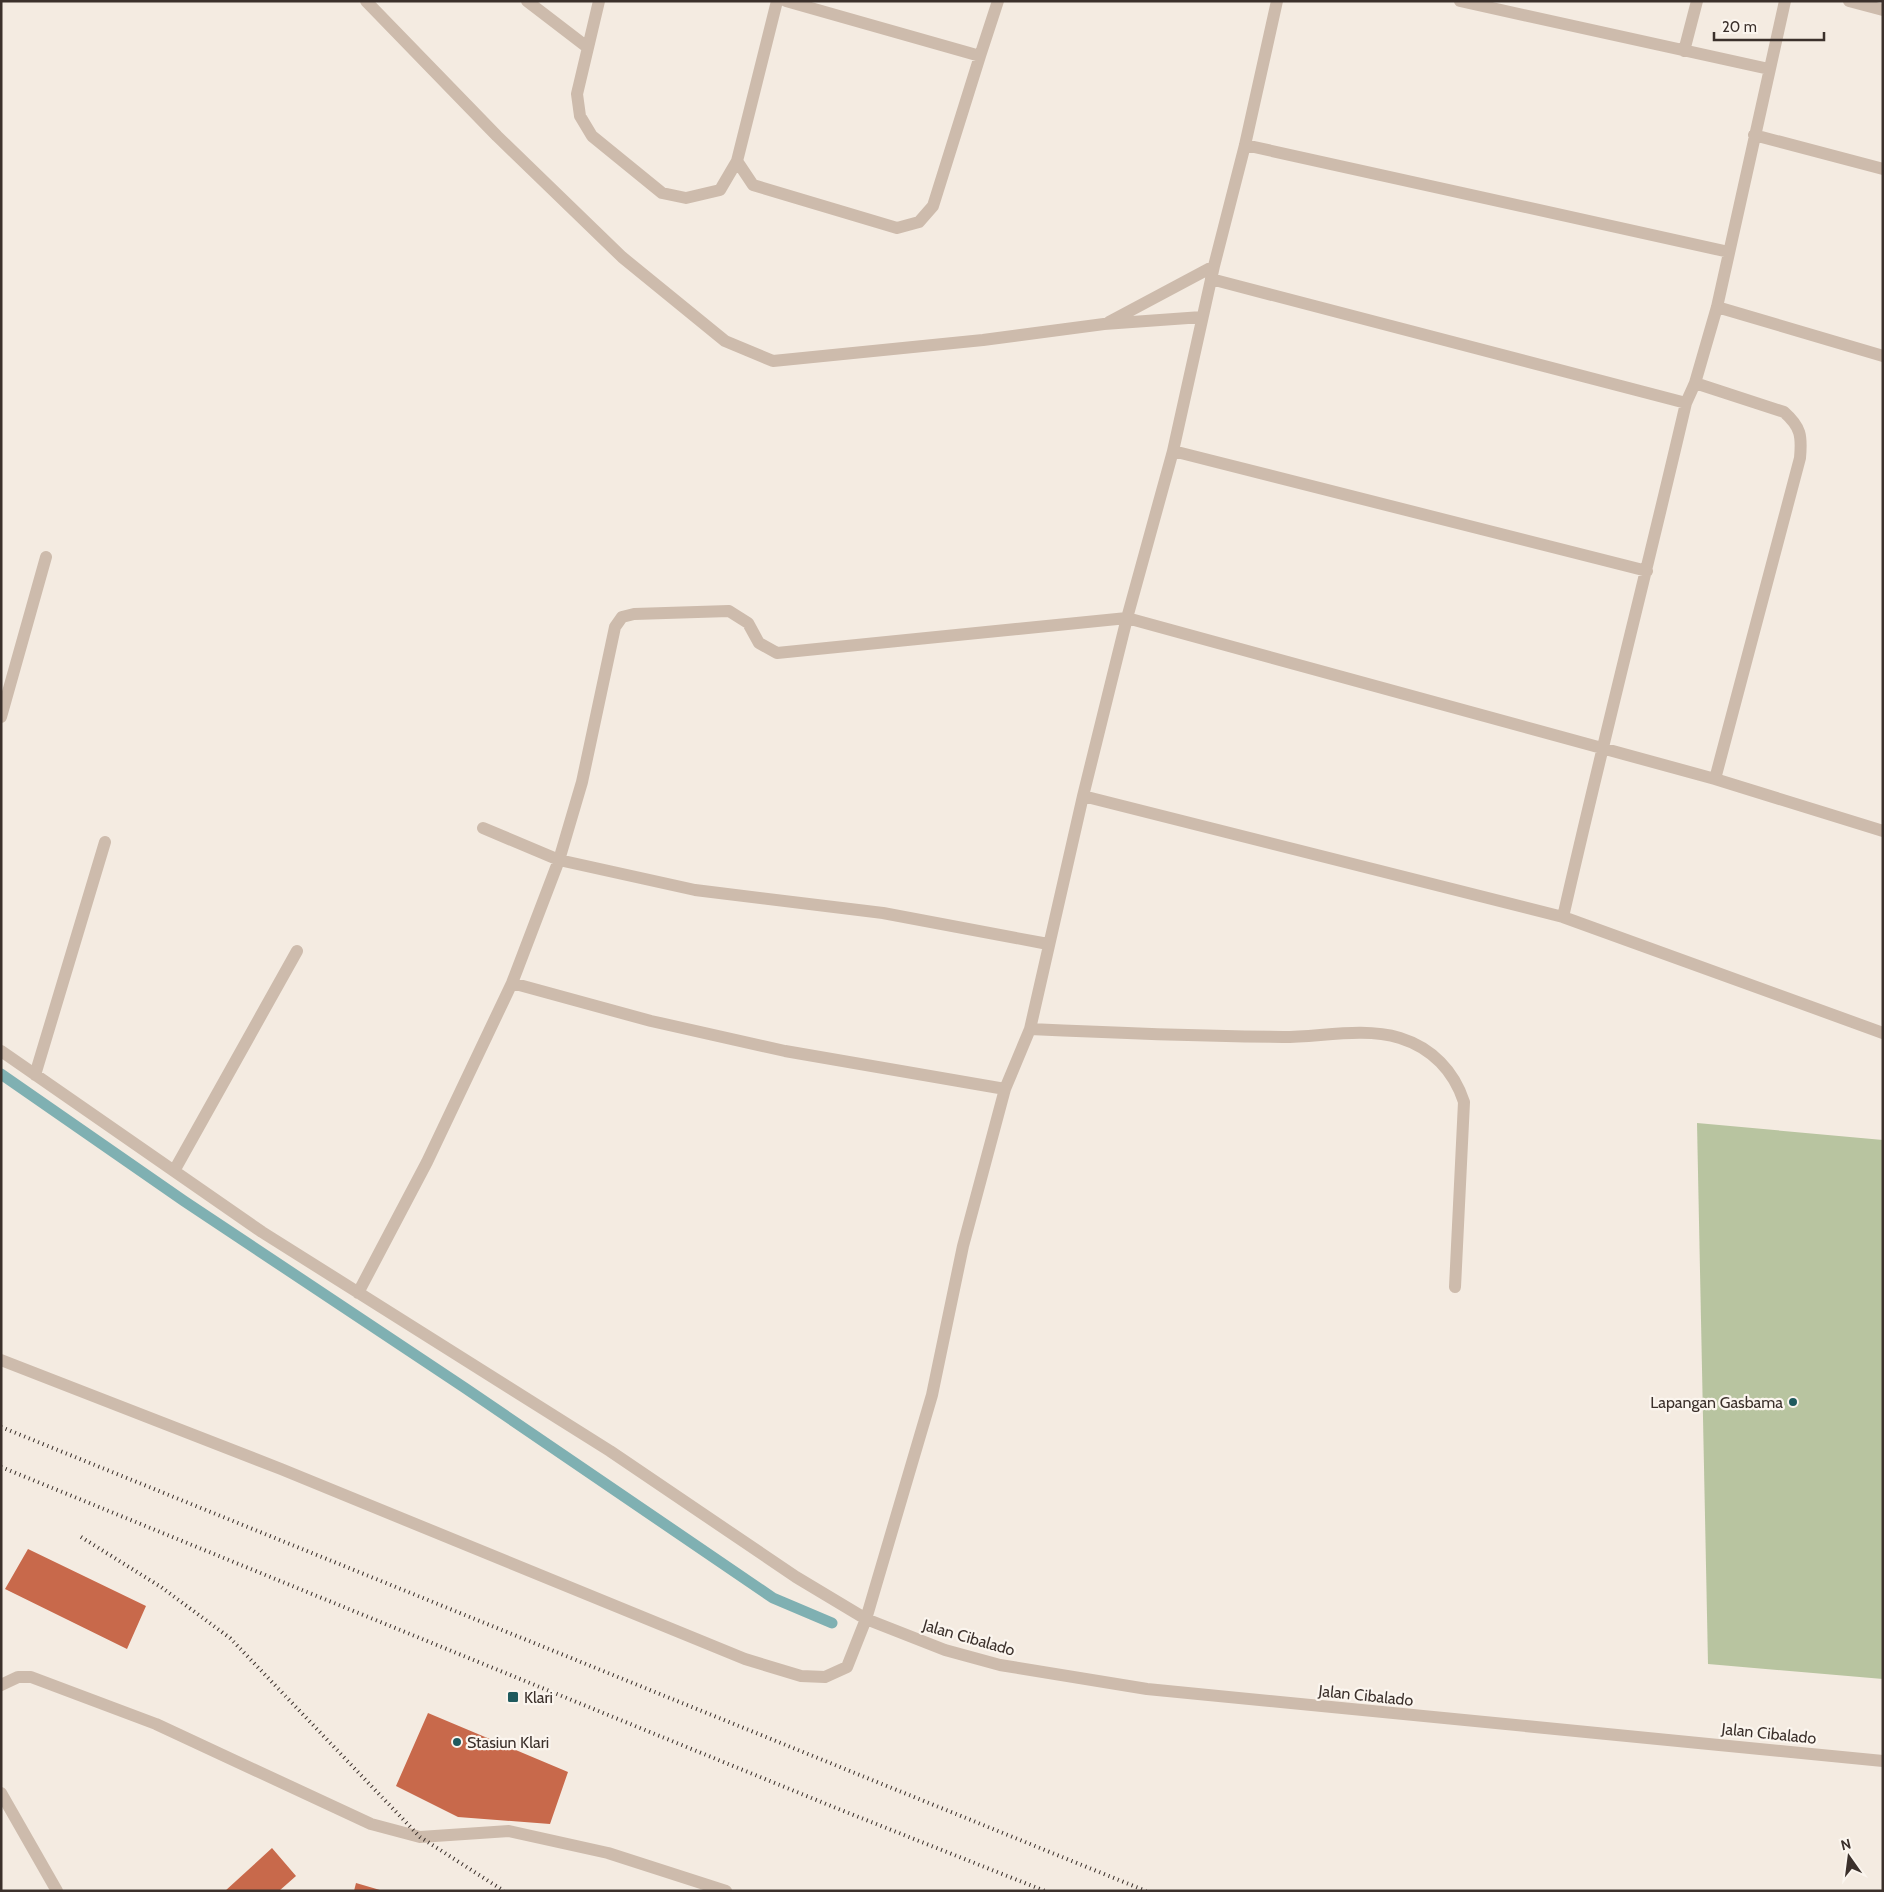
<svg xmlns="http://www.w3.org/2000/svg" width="1884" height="1892" viewBox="0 0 1884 1892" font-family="Cabin,sans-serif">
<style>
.green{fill:#b8c4a0}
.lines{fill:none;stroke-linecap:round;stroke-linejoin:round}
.stream{stroke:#7fb0b2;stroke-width:11}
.building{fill:#c8694b}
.minor{stroke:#cdbbac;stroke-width:12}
.rail{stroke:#3b302b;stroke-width:4;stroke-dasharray:1 4;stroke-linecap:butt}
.poi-dot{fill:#1f5a5e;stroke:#fbf5ee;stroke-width:2}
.labels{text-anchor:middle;stroke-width:4.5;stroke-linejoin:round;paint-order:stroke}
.poi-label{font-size:16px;fill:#3b302b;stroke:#fbf5ee;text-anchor:start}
.street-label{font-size:16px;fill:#3b302b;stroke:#fbf5ee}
</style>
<rect width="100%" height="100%" fill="#f4ebe1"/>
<path class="green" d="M1697,1123L1883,1140V1679L1708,1664Z"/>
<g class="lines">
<path class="stream" d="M1,1074L184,1201L465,1388L773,1598L832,1623"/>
</g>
<path class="building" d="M28,1549L146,1606L127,1649L5,1589Z
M428,1713L568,1772L550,1824L458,1817L396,1786Z
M272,1848L296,1876L279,1891H225Z
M356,1883L380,1890V1891H354Z"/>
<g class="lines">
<path class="minor" d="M366,1L497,136L622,257L725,341L773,361L983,340L1104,324L1202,317
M527,1L587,47
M599,1L577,94L580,116L592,136L662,193L686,198L720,190L737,161L753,185L897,228L919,222L933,206L980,56
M786,1L980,56L998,1
M1460,1L1769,69
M1849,1L1883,10
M1684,51L1697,1
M1754,135L1883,169
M1245,145L1729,252
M737,161L777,1
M1211,279L1686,403
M1717,307L1883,356
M1109,322L1214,266
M1695,383L1784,412C1801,427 1802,436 1800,458L1715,779
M1173,451L1647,571
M1,717L46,557
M1083,796L1563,917L1883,1033
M483,828L559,860L695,890L883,913L1048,944
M1563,917C1602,745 1646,575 1686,403L1695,383L1717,307L1785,1
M512,983L651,1021L785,1051L1005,1089
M1030,1029C1115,1033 1199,1036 1283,1037C1321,1037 1363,1027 1400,1038C1432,1048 1454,1071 1464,1102L1455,1287
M1,1051L262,1232L610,1451L796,1577L866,1619L932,1395L963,1246L1005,1089L1030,1029L1083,796L1127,618L1173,451L1214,266L1245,145L1277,1
M35,1075L105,842
M174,1171L297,951
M358,1293L427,1162L512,983L559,860L582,782L615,627L622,617L634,614L729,611L748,623L759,643L777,653L1127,618L1715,779L1883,831
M1,1360L281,1469L745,1659L801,1676L825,1677L847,1667L866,1619L945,1650L1000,1665L1147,1689L1883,1761
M1,1685L18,1677H31L156,1724L371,1824L420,1837L509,1831L608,1853L726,1891
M1,1793L57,1891"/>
<path class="rail" d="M1,1427L1146,1891
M1,1467L836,1808L1045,1891
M81,1537L161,1587L230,1638L420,1837L504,1891"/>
</g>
<g class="poi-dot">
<circle cx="1793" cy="1402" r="5"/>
<rect x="507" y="1691" width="12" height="12" rx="2.5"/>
<circle cx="457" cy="1742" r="5"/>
</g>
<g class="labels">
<g class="poi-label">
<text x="1783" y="1408" text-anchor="end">Lapangan Gasbama</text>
<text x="524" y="1703">Klari</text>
<text x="467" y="1748">Stasiun Klari</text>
</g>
<g class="street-label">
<text transform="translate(969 1637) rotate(16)" y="6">Jalan Cibalado</text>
<text transform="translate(1366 1695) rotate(6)" y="6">Jalan Cibalado</text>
<text transform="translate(1769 1733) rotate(6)" y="6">Jalan Cibalado</text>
</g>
</g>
<rect width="1884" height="1892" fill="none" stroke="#3b302b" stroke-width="5"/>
<g transform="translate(1849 1857) rotate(346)" stroke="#fbf5ee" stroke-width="4" paint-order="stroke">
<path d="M0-4L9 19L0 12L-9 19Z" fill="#3b302b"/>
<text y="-8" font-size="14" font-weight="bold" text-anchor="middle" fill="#3b302b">N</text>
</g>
<path d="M1714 32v8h110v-8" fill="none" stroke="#3b302b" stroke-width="2.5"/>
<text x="1722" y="32" font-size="15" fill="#3b302b" stroke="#fbf5ee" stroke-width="4" paint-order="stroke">20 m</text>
</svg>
